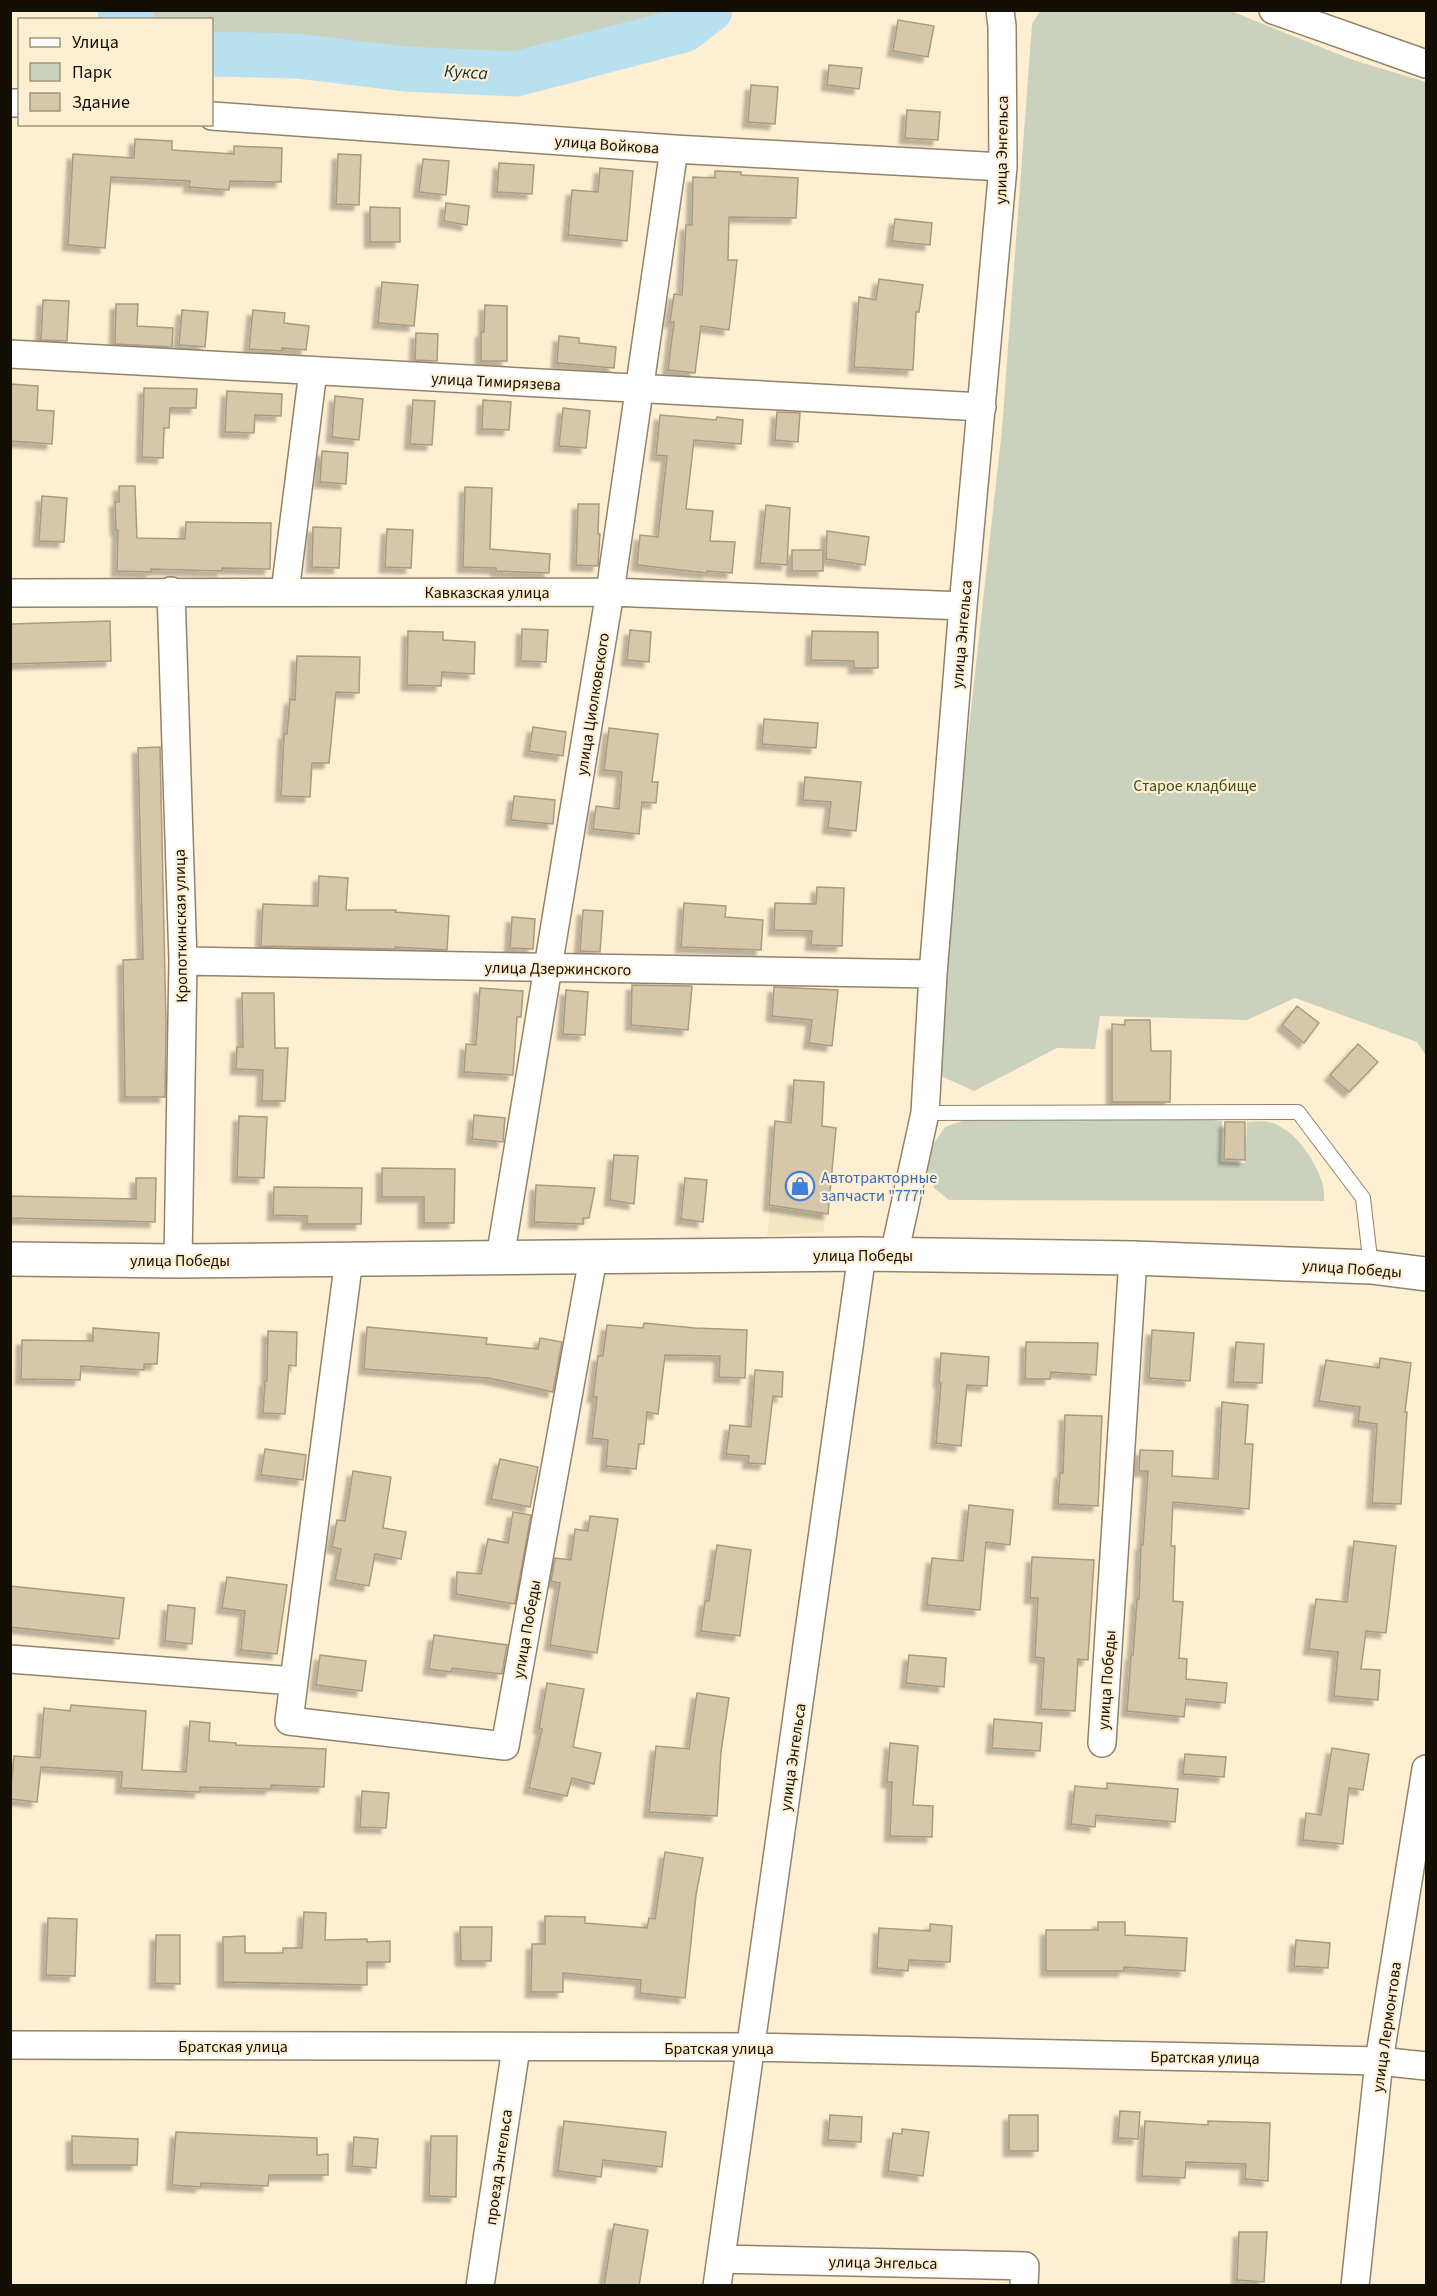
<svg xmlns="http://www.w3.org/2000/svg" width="1437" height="2296" viewBox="0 0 1437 2296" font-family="'Source Sans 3',sans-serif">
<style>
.green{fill:#cad2bd}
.sand{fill:#f1e7c2}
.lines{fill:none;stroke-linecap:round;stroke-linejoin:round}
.river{stroke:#b8e0ef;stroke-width:45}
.building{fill:#d6c7ab;stroke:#a99b80;stroke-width:1.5;filter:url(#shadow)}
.service-casing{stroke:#918369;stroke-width:16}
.minor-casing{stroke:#918369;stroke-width:30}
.tertiary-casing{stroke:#918369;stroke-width:36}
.service{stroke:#fff;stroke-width:14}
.minor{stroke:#fff;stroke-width:27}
.tertiary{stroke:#fff;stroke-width:33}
.labels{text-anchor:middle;stroke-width:4.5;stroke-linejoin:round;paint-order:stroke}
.street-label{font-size:16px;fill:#140f05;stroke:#feefd2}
.park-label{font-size:16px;fill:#3f4e1b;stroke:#feefd2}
.shop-label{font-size:16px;fill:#366cbe;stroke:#feefd2;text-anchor:start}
.water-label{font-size:18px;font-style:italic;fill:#0f343f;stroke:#feefd2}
</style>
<defs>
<filter id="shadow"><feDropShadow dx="-5.5" dy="5.5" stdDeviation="1.5" flood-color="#0004"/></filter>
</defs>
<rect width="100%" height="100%" fill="#feefd2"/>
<path class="green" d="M133,11H691L634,33L508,62L212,40V20L156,19Z
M1040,11H1231L1353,60L1426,82V1056L1417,1042L1295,998L1247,1020L1100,1016L1095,1049L1057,1048L974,1091L941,1076L934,1045L1002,429L1032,24Z
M971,1118H1191L1222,1121L1221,1162L1245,1163L1247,1122C1258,1121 1269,1120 1279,1126C1298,1135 1316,1162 1322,1182C1324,1188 1324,1195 1324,1201L949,1200L934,1188L927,1170L931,1148L945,1127Z"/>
<path class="sand" d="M770,1207L828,1214L823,1232L767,1236Z"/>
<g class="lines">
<path class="river" d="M120,10L121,14L132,20
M212,54L297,56L405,69L516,74L684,30L710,10"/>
</g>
<path class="building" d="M898,20L934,26L928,57L893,51Z
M829,65L862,68L859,89L827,85Z
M751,85L778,87L775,124L748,122Z
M907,110L940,112L938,140L905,138Z
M135,139L172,141V150L234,154V146L282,148L281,182L230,181L229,190L189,187L190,181L111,177L105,248L68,245L73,154L134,158Z
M338,154L361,155L359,205L336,204Z
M423,159L449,161L446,195L419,192Z
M499,163L534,165L532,194L497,192Z
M600,168L633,171L627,241L568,235L572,190L598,192Z
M715,171L741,172V175L798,178L796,218L729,217L728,260H737L729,330L701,326L695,373L668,370L674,322H670L674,294L682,295L686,225H692L693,177L715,178Z
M446,203L469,206L467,225L444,221Z
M370,207L400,208V242H370Z
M895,219L932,223L930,245L892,241Z
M879,279L923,285L919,312H916L913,370L854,367L859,297L876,300Z
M382,282L418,285L414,326L378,323Z
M43,300L69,301L67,341L41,340Z
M116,304H138L137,326L173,328L172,347L115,344Z
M485,305L507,306V361H481V332H484Z
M182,310L208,312L205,347L179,345Z
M253,310L285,313L284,323L309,326L306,350L282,348V351L249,349Z
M416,333L438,334L437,361L415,360Z
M559,336L579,338V343L616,347L614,368L557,363Z
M10,384L38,386L37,410L54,411L52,444L10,441Z
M144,388L197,389L196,408H170L169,428H164L163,458L142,457Z
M227,391L282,394L281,416L255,415L254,433L225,432Z
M335,396L363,399L359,440L332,437Z
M413,400L435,401L432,445L410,444Z
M483,400L511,402L509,430L482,429Z
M563,408L590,411L586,448L559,446Z
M777,412L800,413L798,442L775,440Z
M660,415L716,420L717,417L743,420L741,444L694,440L686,509L713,511L710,541L735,542L732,573L707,571V573L637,565L640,535L658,537L667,456L656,455Z
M322,451L348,453L346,484L320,482Z
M119,486H135L137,538L185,539L186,522L271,523L270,569L222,568V571L151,569V572L117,571L118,530H116L115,502H119Z
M465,487L492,488L490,549L550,554L549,573L496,571V568L463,567Z
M42,496L67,498L64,542L39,541Z
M578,504H599L598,534H600L598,566L576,565Z
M766,505L790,508L787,565L760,563Z
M313,527L341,528L339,568L312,567Z
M387,529L413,530L411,568L385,567Z
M827,531L869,537L865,565L826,559Z
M792,550H823V571H792Z
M110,621L111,661L10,664V624Z
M522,629L548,630L546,662L521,661Z
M630,630L651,632L649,662L627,660Z
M408,631L443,632V640L475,642L474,674L442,672L441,686L407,685Z
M812,631L878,632V668H854V661L811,660Z
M297,656L360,657L359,693L336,692L329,763H312L310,797L281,796L284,734H287L290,699L295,700Z
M764,719L818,723L816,748L762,744Z
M533,727L566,732L563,756L529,751Z
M609,728L658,734L652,782H658L656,803L642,802L639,834L593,829L596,806L619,809L622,772L604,770Z
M160,747L166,1024L165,1097H125L123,960L143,959L138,748Z
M805,777L861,782L856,831L828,828L831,802L803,800Z
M514,796L555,800L553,824L511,820Z
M319,876L348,878L346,910H396L395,912L449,916L447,950L395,947V949L261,946L263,904L318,906Z
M817,887L844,888L842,946L811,945L812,931L774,930L775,903L816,904Z
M684,903L726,906L725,917L763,920L761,950L681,947Z
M583,910L603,911L600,952L580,951Z
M512,917L535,919L533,949L510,948Z
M632,985L692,986L688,1030L631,1025Z
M774,987L838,990L832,1046L809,1043L812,1020L772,1016Z
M480,988L523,991L521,1017H517L513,1075L464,1072L466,1044L476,1045Z
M566,990L588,992L585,1035L563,1034Z
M242,993H274L275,1048H288L285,1101H262L263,1070L236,1069L237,1047H243Z
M1297,1006L1319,1023L1304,1043L1282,1025Z
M1125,1020H1150L1151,1051H1171L1170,1102H1112V1024L1125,1025Z
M1358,1044L1378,1062L1349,1092L1330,1075Z
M794,1080L824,1082L822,1126L836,1128L828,1214L769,1205L775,1121L791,1123Z
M474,1115L505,1118L503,1142L472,1139Z
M239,1116L267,1117L264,1178L237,1177Z
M1225,1122H1245V1160L1224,1159Z
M614,1155L638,1156L634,1204L610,1200Z
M382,1168L455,1169L454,1223H424V1197H382Z
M136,1178H156L155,1222L10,1218V1196L136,1199Z
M685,1178L707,1180L703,1222L681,1219Z
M536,1185L595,1188L589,1218H583V1224L534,1222Z
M274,1187L362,1188L361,1224H307V1216L273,1215Z
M644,1323L695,1328L747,1330L745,1378L719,1377L720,1356L665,1355L658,1414L647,1412L644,1444H639L636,1469L606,1466L608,1440L592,1438L597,1397H593L598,1356H603L607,1325L643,1328Z
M367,1327L487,1338L486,1344L538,1349L540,1338L562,1342L553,1392L488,1378L364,1369Z
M93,1328L159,1333L157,1364H144V1370L81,1366L80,1380L21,1379L22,1340L93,1341Z
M1152,1330L1194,1333L1190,1381L1149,1378Z
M268,1331L297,1332L296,1366L289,1365L285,1414L263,1413L265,1381H267Z
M1026,1342L1098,1343L1096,1375L1051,1372L1050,1379H1025Z
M1236,1342L1264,1344L1262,1383L1233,1382Z
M941,1353L989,1357L987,1386L967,1385L961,1446L936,1443L941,1383L939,1382Z
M1380,1358L1411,1363L1405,1412H1407L1401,1504L1372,1503L1377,1424L1358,1421L1360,1407L1319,1401L1326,1360L1379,1368Z
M755,1370L783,1372L782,1397L773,1396L765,1464L748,1463L749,1456L726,1454L730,1425L751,1427Z
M1222,1402L1248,1405L1245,1444H1253L1249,1509L1173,1502L1171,1546H1175L1173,1601L1183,1602L1179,1658L1187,1659L1186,1679L1227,1683L1225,1703L1186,1699L1184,1717L1127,1711L1131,1655H1133L1137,1599H1139L1141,1545H1143L1148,1471H1139L1140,1450L1173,1451L1172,1476L1218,1479Z
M1065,1415L1102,1416L1098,1506L1058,1504L1060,1473H1063Z
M265,1449L306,1455L303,1480L261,1475Z
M500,1459L538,1467L530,1507L491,1499Z
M353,1471L391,1477L383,1528L406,1532L401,1559L375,1554L369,1586L335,1580L341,1549L332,1547L337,1520L345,1521Z
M969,1505L1013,1510L1010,1545L986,1542L980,1610L927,1605L932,1558L963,1561Z
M513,1512L531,1515L515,1604L456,1594L457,1572L481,1574L488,1539L508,1543Z
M590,1516L618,1519L597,1653L550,1645L560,1583L551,1581L555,1558L571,1560L575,1529L588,1531Z
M1354,1541L1396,1546L1386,1633L1366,1631L1361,1669L1380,1670L1378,1700L1334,1696L1338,1652L1309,1649L1316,1599L1347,1602Z
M717,1545L751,1550L740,1636L701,1631L705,1601H709Z
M1032,1557L1094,1560L1088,1660L1078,1659L1075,1711L1041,1709L1044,1658L1035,1657L1038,1598H1030Z
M227,1577L287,1585L277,1654L241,1650L245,1611L222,1608Z
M10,1586L124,1598L119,1639L10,1627Z
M168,1605L195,1608L192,1644L165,1641Z
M434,1635L507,1645L502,1674L452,1668L451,1672L429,1669Z
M320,1655L366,1661L362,1691L316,1685Z
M909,1655L946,1658L944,1687L906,1683Z
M547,1683L584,1689L573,1747L601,1753L594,1784L572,1778L567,1796L529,1788L542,1729L539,1728Z
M697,1693L729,1698L721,1752L717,1816L649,1812L656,1746L689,1749Z
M71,1705L146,1711L142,1770L186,1772L190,1721L210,1723L209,1741L236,1743V1745L326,1749L324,1787L271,1785V1789L200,1787V1792L121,1788L122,1772L41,1767L37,1802L10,1799L14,1756L40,1758L44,1708L70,1711Z
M994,1719L1042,1723L1040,1751L992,1748Z
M890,1743L918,1746L913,1805L933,1806L932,1837L890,1836L892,1782H887Z
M1332,1748L1369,1754L1363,1790L1349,1788L1343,1844L1303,1840L1306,1813L1321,1815Z
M1185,1754L1226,1757L1224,1777L1183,1774Z
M1107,1783L1178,1789L1175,1822L1096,1815L1095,1827L1071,1824L1075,1786L1107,1789Z
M362,1791L389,1793L386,1828L360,1827Z
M665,1852L703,1858L696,1895L685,1998L640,1993L641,1980L563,1973V1992H531L532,1944H545V1916L585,1917V1923L647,1928L649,1918L655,1919Z
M304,1912L326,1913L325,1940L367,1939V1942L390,1941V1962H367V1985L223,1982V1937L245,1936V1953H283V1948H302Z
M48,1918L77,1919L75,1976L46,1975Z
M1098,1922H1125V1935L1187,1938L1185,1971L1124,1967V1971H1046V1930H1098Z
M930,1924L952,1926L950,1962L909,1960L908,1971L877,1968L879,1928L930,1931Z
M460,1927H492L491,1961H461Z
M156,1935H180V1984L155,1983Z
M1296,1940L1330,1943L1328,1968L1294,1966Z
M1120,2111L1140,2112L1138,2139L1118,2138Z
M830,2115L862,2117L861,2142L828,2140Z
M1009,2115H1038V2151H1009Z
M564,2121L666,2132L662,2167L603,2160L601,2177L558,2171Z
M1145,2121L1208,2125V2121L1270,2123L1268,2181L1245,2179L1246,2164L1186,2162L1185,2178L1142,2176Z
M902,2129L929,2132L923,2176L888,2171L893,2133L902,2134Z
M176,2132L317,2138V2155L328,2154V2175H269L268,2186L201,2183V2187L172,2185Z
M72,2136L138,2139L137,2165H72Z
M431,2136H457L456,2197L429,2196Z
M354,2137L378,2139L376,2168L352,2166Z
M614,2224L648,2230L639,2286H604Z
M1239,2232H1267L1264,2282L1237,2280Z"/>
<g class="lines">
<g class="service-casing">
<path id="service" d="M925,1113L1298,1112L1363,1198L1371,1267"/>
</g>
<g class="minor-casing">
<path id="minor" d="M1273,10L1426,64
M10,103H20
M212,116L674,149L1003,167
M10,354L982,407
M171,591L183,961L178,1261
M285,592L313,371
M10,593L610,592L963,606
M183,961L933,974
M894,1255L925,1113L933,974L963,606L1003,167L1002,26L1000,10
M500,1258L610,592L674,149
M10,1659L294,1681L289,1721L505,1746L593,1258
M294,1681L349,1259
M1102,1743L1133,1258
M10,2045L752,2047L1379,2061L1426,2066
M721,2259L1025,2266L1024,2286
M480,2286L516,2048
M717,2286L862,1254
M1355,2286L1379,2061L1426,1769"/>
</g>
<g class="tertiary-casing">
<path id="tertiary" d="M10,1259L178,1261L862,1254L1133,1258L1371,1267L1426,1274"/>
</g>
<use href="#service" class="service"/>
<use href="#minor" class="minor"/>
<use href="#tertiary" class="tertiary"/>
</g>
<defs>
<g id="shop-ring" transform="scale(1.5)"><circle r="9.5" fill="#feefd2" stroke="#3f7fe0" stroke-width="1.5"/><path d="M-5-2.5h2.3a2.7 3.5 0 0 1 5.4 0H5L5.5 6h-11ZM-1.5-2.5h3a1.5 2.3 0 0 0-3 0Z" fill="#3f7fe0"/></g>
</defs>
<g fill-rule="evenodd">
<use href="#shop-ring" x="800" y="1186"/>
</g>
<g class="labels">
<g class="street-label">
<text transform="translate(607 144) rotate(4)" y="6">улица Войкова</text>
<text transform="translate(1001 150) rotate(-89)" y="6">улица Энгельса</text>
<text transform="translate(496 381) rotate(3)" y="6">улица Тимирязева</text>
<text x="487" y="598">Кавказская улица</text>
<text transform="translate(961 634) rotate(-85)" y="6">улица Энгельса</text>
<text transform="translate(592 704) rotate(-81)" y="6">улица Циолковского</text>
<text transform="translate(180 926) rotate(-91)" y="6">Кропоткинская улица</text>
<text transform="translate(558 968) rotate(1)" y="6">улица Дзержинского</text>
<text x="863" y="1261">улица Победы</text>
<text x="180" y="1266">улица Победы</text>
<text transform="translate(1352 1268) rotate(4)" y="6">улица Победы</text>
<text transform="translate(526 1629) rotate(-80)" y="6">улица Победы</text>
<text transform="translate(1106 1680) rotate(-86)" y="6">улица Победы</text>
<text transform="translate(792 1757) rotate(-82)" y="6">улица Энгельса</text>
<text transform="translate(1386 2027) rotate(-82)" y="6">улица Лермонтова</text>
<text x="233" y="2052">Братская улица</text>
<text x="719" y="2054">Братская улица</text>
<text transform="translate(1205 2057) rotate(1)" y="6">Братская улица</text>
<text transform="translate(498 2167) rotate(-82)" y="6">проезд Энгельса</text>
<text transform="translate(883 2262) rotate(1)" y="6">улица Энгельса</text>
</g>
<g class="park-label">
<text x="1195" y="791">Старое кладбище</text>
</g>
<g class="shop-label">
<text x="821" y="1183">Автотракторные<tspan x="821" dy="18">запчасти "777"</tspan></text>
</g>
<g class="water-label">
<text transform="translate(466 72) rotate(3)" y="6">Кукса</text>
</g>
</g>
<rect width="1437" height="2296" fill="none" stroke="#140f05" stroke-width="24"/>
<rect x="18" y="18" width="195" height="108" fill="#feefd2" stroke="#a09580" stroke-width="1.5"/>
<rect x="30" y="38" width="30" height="9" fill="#ffffff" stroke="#a09580" stroke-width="1.5"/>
<text x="72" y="48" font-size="18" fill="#140f05">Улица</text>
<rect x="30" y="63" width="30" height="18" fill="#cad2bd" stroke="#a09580" stroke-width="1.5"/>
<text x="72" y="78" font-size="18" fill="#140f05">Парк</text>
<rect x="30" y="93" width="30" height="18" fill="#d6c7ab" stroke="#a09580" stroke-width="1.5"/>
<text x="72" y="108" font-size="18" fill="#140f05">Здание</text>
</svg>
